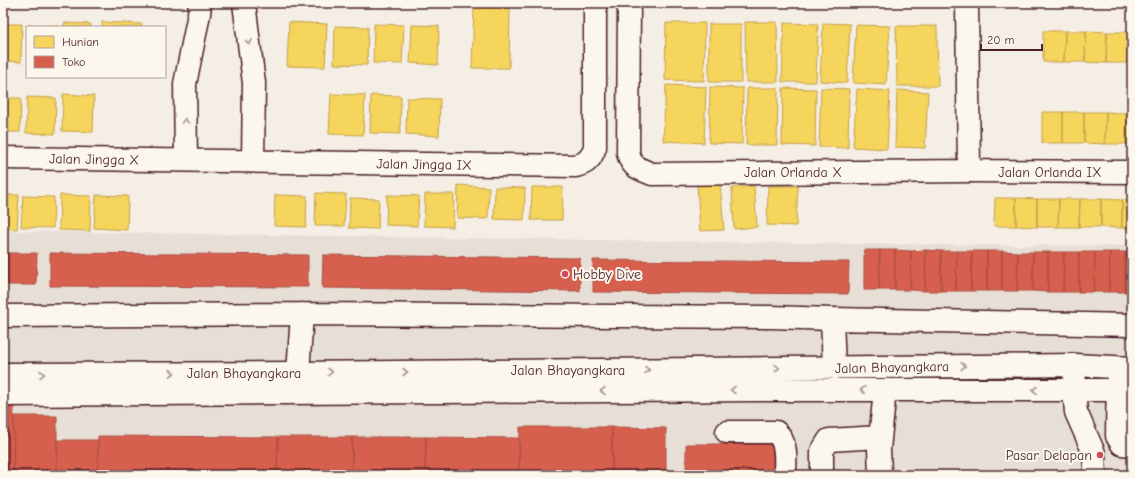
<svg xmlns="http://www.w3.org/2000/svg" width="1135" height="478" viewBox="0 0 1135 478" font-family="'Comic Neue',sans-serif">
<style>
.built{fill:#e7dfd6}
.homes{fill:#f6d55c;stroke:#c29e4d}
.shops{fill:#d6604d;stroke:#ac4c43}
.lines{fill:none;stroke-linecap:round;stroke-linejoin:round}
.minor-casing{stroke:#4a1f2b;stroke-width:25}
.major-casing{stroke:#4a1f2b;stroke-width:25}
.minor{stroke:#fbf7ec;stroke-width:22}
.major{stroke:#fbf7ec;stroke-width:22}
.oneway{stroke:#ab9695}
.poi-dot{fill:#d1495b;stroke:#fbf7ec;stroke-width:1.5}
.labels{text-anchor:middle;stroke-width:4;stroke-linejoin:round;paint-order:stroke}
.street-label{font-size:14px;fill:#4a1f2b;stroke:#fbf7ec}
.poi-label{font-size:14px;fill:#4a1f2b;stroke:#fbf7ec;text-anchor:start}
</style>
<rect width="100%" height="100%" fill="#f4eee4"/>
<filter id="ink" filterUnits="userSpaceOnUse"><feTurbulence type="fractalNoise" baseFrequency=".025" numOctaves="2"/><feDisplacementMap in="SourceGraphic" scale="8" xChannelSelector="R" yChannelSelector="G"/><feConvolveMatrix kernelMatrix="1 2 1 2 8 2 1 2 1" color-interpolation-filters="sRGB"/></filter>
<g filter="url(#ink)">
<path class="built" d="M3,231L858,244L1132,246V475H3Z"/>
<path class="homes" d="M474,7L510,8L509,68H472Z
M102,22L142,24V27H102Z
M289,22L327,24L325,67L287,66Z
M745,22H777L778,82H746Z
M64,23L91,24V27H64Z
M666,23H705L704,81L665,80Z
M784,23L818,24L816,82H782Z
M823,23L850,24L847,83L820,81Z
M3,24H22L21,62L3,61Z
M374,24L404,25L402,64L373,63Z
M709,24H741V82H709Z
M28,25L57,26V27H28Z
M412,25L439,26L438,65L410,63Z
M856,25L890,26L886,85L853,83Z
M335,26L368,27L367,65L334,64Z
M896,26H937L938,86H897Z
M1043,31H1065L1064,62H1043Z
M1065,31H1086L1085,62H1064Z
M1086,31L1107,32L1106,63L1085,62Z
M1107,32H1128L1127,63H1106Z
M1128,32H1132V63H1127Z
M666,85L706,87L704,143L663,141Z
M710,87L743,88L742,144L709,143Z
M747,88H778L777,145H746Z
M783,88L816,89L815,146L782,145Z
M821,88L849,89L848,148L819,147Z
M857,89L890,91L887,149L853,147Z
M897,90L928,92L925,148L895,147Z
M63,94L94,96L93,132L62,131Z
M331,94L365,95L363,135L329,134Z
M371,95L401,96L400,134L370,133Z
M27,97L56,98L55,134L26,133Z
M3,98H21L20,132H3Z
M407,98L440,99L439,136L406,134Z
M1042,112H1063V143H1042Z
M1063,112H1084V143H1063Z
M1084,112H1106L1105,144L1084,143Z
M1106,112L1127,113L1126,144H1105Z
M1127,113H1132V144H1126Z
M720,183L724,230L700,231L697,184Z
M458,185L489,187L488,219L457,218Z
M754,186L757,227L734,229L732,188Z
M768,186H798L796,226L767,225Z
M495,187L525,188L524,220L494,219Z
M532,187H563L562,220H531Z
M316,193L346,194L344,226H315Z
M425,194H454L453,227L424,226Z
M3,195H19L17,229H3Z
M60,195L91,196L90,231L59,230Z
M96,195L128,196L127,230L94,228Z
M275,195L307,196L306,227L274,226Z
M387,195L419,196L417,226L386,225Z
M23,196L54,197L53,228L21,227Z
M350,198L379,199L378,229L349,228Z
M995,198H1016V226H994Z
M1016,198L1037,199V227L1016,226Z
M1037,199H1059L1058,227H1037Z
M1059,199H1080L1079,227H1058Z
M1080,199H1101V227H1079Z
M1101,199L1122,200V228L1101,227Z
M1122,200H1132V228H1122Z"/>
<path class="shops" d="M864,250H880L879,290H864Z
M880,250H895V290H879Z
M895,250L911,251L910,290H895Z
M926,250L925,291L910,290L911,251Z
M926,250L941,251V291H925Z
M941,251H957L956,291H941Z
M957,251H972L971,291H956Z
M972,251H987V291H971Z
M987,251H1002V291H987Z
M1002,251L1018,252L1017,291H1002Z
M1018,252H1033V291H1017Z
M1033,252H1048V292L1033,291Z
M1048,252H1064L1063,292H1048Z
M1064,252H1079V292H1063Z
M1079,252H1095L1094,292H1079Z
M1095,252H1110L1109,292H1094Z
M1110,252H1125V292H1109Z
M1125,252H1132V292H1125Z
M3,253H37L36,285H3Z
M50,253L308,255V287L50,286Z
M323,255L580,258V291L322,288Z
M593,260L849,262L848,294L593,292Z
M3,403H14L13,475H3Z
M14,416H57V475H13Z
M520,427H612V475H519Z
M612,427L666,428V475H612Z
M98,436L278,437L277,475H98Z
M278,437H352V475H277Z
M352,437H426L425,475H352Z
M426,437L519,438V475H425Z
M57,440H98V475H57Z
M686,444H777V475H686Z"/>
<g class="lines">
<g class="minor-casing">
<path id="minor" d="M244,3L254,83L253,161
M629,3L628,153C632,168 638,168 652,174L969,171L1132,172
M967,3L969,171
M3,158L576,166C587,163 591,159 595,147V3
M186,160L185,84L199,14L200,3
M3,316L302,314L771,317L832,319L1132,325
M832,319L834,368
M1075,365L1074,390L1076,412L1094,453L1095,475
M1118,371L1117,436L1122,444L1132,445
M298,373L302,314
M727,432H776C788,443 785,460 785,475
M822,475V451L829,440L880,437
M880,475L879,449L885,390"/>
</g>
<g class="major-casing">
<path id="major" d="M3,374L298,373L1075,365L1132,368
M3,395L756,390H1132"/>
</g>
<use href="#minor" class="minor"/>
<use href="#major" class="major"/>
</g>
<defs><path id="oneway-chevron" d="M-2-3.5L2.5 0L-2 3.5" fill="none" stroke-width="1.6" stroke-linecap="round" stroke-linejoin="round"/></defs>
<g class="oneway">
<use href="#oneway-chevron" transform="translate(249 42) rotate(83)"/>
<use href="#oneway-chevron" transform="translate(185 121) rotate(-91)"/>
<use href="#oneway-chevron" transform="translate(963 366) rotate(-1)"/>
<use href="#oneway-chevron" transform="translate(777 368) rotate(-1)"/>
<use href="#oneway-chevron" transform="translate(647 370)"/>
<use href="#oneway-chevron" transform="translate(330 372) rotate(-1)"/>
<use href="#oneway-chevron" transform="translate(405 372)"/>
<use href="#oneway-chevron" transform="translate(172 373)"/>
<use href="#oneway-chevron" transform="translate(42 374)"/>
<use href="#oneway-chevron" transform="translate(733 390) rotate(180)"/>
<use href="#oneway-chevron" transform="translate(863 390) rotate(-180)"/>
<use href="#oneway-chevron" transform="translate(1035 390) rotate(-180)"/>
<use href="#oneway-chevron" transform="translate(603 391) rotate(180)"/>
</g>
</g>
<g class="poi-dot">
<circle cx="565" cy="274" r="4"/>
<circle cx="1100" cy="455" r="4"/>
</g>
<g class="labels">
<g class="street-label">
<text transform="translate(94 159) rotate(1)" y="5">Jalan Jingga X</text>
<text transform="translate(424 164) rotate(1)" y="5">Jalan Jingga IX</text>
<text x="793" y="177">Jalan Orlanda X</text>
<text x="1050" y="177">Jalan Orlanda IX</text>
<text transform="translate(892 367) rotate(-1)" y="5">Jalan Bhayangkara</text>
<text x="568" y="375">Jalan Bhayangkara</text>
<text x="244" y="378">Jalan Bhayangkara</text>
</g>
<g class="poi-label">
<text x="573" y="279">Hobby Dive</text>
<text x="1092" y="460" text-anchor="end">Pasar Delapan</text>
</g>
</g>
<rect width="1135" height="478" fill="none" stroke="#fbf7ec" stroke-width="16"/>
<rect x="8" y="8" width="1119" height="462" fill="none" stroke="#4a1f2b" stroke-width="1.5" filter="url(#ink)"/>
<rect x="26" y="26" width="140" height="52" fill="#fbf7ec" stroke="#b4a19f"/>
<rect x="34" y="36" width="20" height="12" fill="#f6d55c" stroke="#b4a19f"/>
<text x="62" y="46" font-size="12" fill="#4a1f2b">Hunian</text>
<rect x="34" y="56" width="20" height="12" fill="#d6604d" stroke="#b4a19f"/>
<text x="62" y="66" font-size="12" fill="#4a1f2b">Toko</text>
<path d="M981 44v6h61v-6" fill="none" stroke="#4a1f2b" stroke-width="2"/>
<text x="987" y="44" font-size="12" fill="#4a1f2b" stroke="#fbf7ec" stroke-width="3" paint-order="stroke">20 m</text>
</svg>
